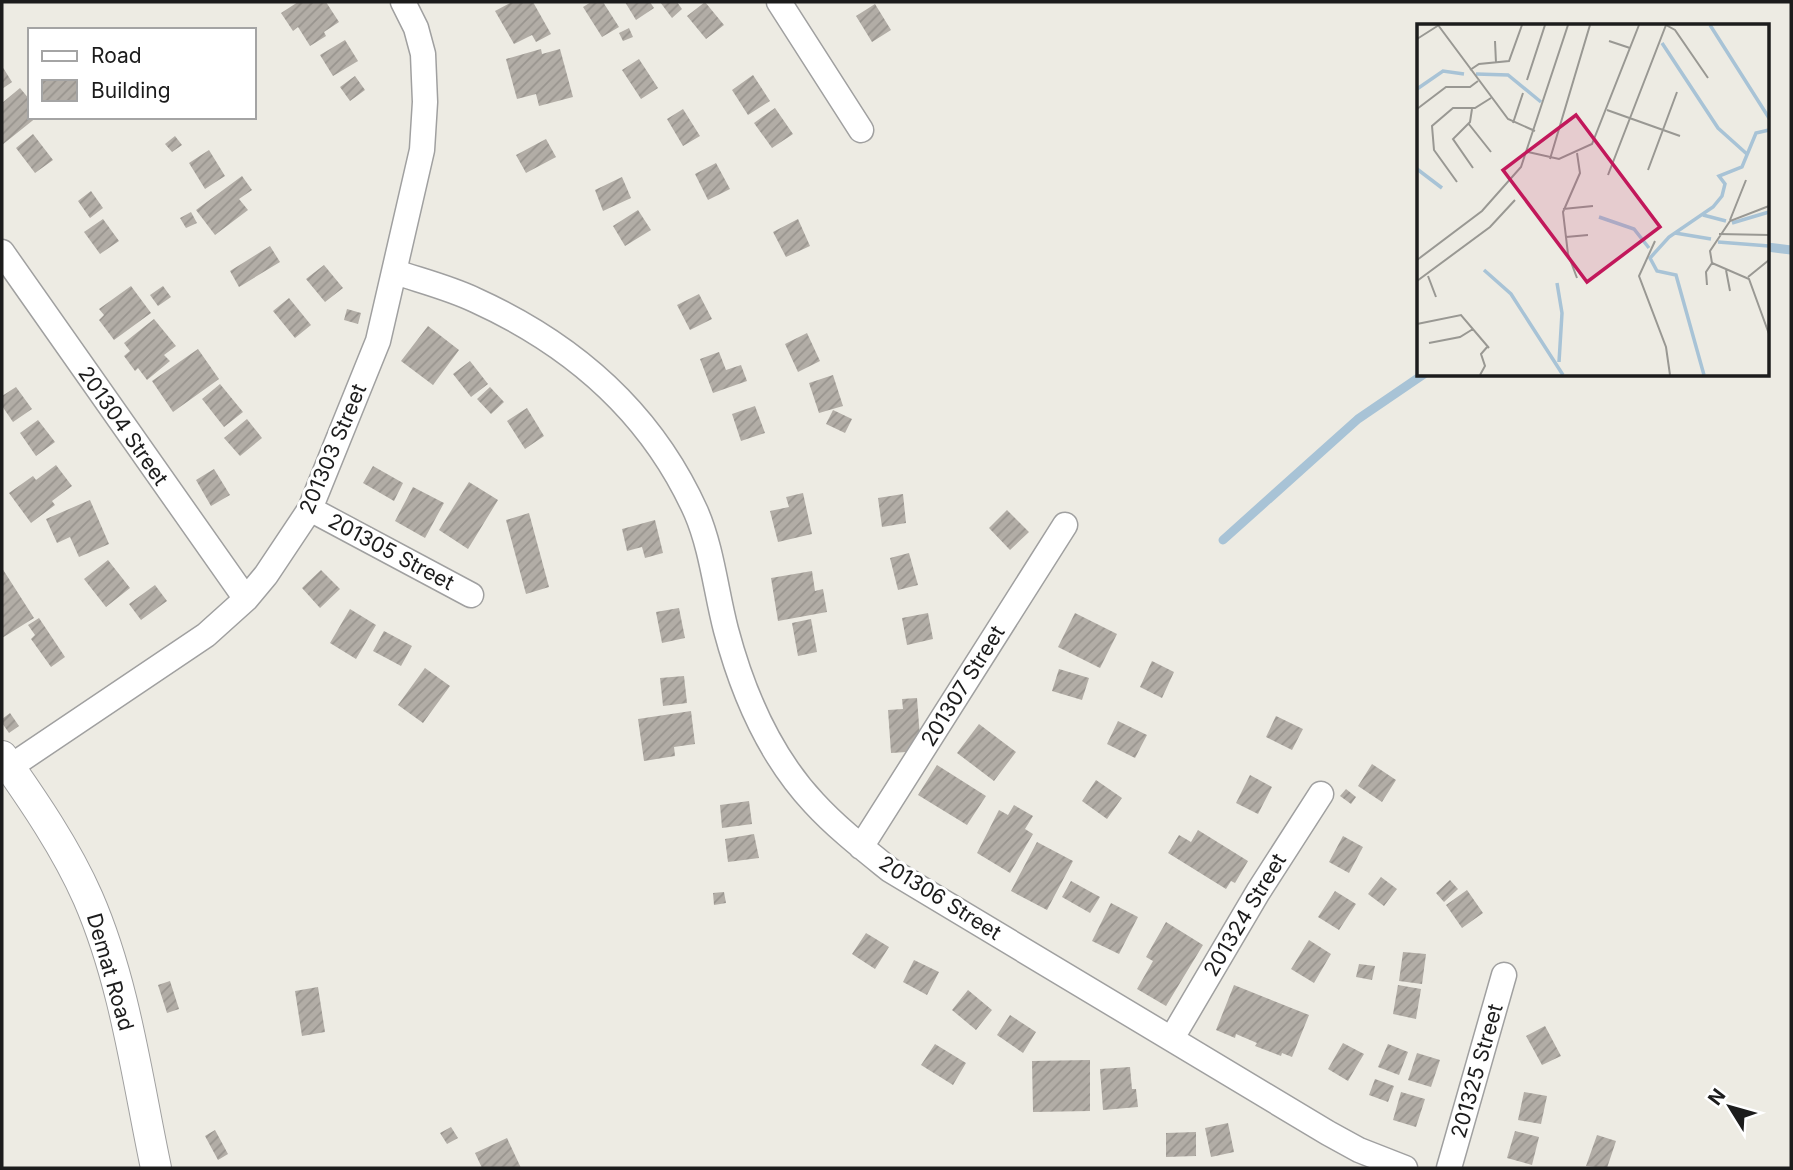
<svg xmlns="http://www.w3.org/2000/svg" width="1793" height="1170" viewBox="0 0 1793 1170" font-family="Inter,sans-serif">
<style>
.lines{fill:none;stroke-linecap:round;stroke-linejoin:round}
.stream{stroke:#a8c3d6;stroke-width:9}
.building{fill:url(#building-hatch)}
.minor-casing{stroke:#a0a0a0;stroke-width:27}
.tertiary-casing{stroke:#a0a0a0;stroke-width:32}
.minor{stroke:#fff;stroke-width:24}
.tertiary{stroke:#fff;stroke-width:30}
.labels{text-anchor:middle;stroke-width:6;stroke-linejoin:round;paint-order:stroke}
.street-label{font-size:21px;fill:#1c1c1c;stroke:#fff}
.inset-river{fill:none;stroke:#a8c3d6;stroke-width:3.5}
.inset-road{fill:none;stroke:#999893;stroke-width:2}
.view{fill:#c2185b;fill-opacity:0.15;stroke:#c2185b;stroke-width:3.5}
.inset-edge{fill:none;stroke:#1c1c1c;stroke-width:3.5}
</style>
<defs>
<pattern id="building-hatch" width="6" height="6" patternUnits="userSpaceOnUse" patternTransform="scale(1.75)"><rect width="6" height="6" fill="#b2ada6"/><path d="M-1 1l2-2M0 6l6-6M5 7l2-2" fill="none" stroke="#98948e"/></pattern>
</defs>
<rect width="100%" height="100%" fill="#edebe3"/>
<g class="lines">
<path class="stream" d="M1767,247L1791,250
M1223,540L1358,419L1424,374"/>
</g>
<path class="building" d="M298,2H326L339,22L324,32L326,36L310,46L298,27L293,31L281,13Z
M512,2H533L551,34L536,42L532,35L514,44L495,11Z
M591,2H603L619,27L602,37L583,7Z
M625,2H650L654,8L636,20Z
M660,2H677L682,9L672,18Z
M705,2L724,25L706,39L687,16Z
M875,4L891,30L872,42L856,16Z
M629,28L633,37L623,41L619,33Z
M345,40L358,61L333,76L320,55Z
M541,49L542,54L560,49L573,97L539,106L536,94L517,99L506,59Z
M639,59L658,88L641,99L622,70Z
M2,66L12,82L2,89Z
M753,75L770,101L748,115L732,90Z
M355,76L365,90L350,101L340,87Z
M20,88L30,100V117H37L2,145V103Z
M775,108L793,134L772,148L754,123Z
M683,109L700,136L683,146L667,119Z
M33,134L53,160L35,173L16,148Z
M175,136L182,145L172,152L165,144Z
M546,139L556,157L526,173L516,155Z
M209,150L225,176L205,189L189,163Z
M716,163L730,189L708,200L695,174Z
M242,176L252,190L239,199L248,210L215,235L196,210Z
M622,177L631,198L603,211L595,190Z
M91,191L103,208L90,218L78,201Z
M638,210L651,230L625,246L613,226Z
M191,212L197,223L186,228L180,218Z
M103,219L119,241L100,254L84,232Z
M798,219L810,246L786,257L773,232Z
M270,246L280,262L239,287L230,271Z
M324,265L343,288L325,302L306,279Z
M131,286L151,313L114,340L99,320L104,315L99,309Z
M163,286L171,297L158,306L150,295Z
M699,294L712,319L690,330L677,305Z
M289,298L311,325L295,338L273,311Z
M347,309L361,313L358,324L344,320Z
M154,319L176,346L164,355L170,361L147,380L138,368L135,371L124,356L130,351L124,343Z
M428,326L459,350L433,385L401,361Z
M807,333L820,361L798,372L785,344Z
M198,349L219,379L173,412L152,381Z
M719,352L726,370L741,365L747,381L713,393L700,359Z
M470,361L488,384L471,397L453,374Z
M833,375L843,406L819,413L809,383Z
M220,384L243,412L224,427L202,399Z
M16,387L32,409L13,422L2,406V396Z
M490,387L504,402L491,414L477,399Z
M755,406L765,433L741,441L732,414Z
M527,408L544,436L525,449L507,421Z
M833,410L852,419L845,433L826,424Z
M247,419L262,438L240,456L224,438Z
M38,420L55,442L36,456L20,433Z
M56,465L72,486L52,501L55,505L31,523L9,493L33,476L36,480Z
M373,466L403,483L394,501L363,483Z
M214,469L230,495L211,506L196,480Z
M469,482L498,500L468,549L439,530Z
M413,487L444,503L425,538L395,521Z
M803,493L812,534L778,542L770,511L789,507L786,497Z
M903,494L906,523L882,527L878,498Z
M90,500L109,544L79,557L70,537L57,543L46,519Z
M1007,510L1029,532L1010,550L989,528Z
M529,513L549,587L526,594L506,520Z
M655,520L663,553L645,558L642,547L627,551L622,529Z
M909,553L918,585L898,590L890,558Z
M108,560L130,588L106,607L84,579Z
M2,568L34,618L2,638Z
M321,570L340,589L320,608L302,588Z
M812,571L815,591L823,589L827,612L778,621L771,578Z
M155,585L167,601L141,620L129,604Z
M679,608L685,638L662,643L656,612Z
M350,609L376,625L356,659L330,643Z
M928,613L933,639L907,645L902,618Z
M1075,613L1117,634L1100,668L1058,647Z
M39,618L65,657L51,667L31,639L35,635L28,625Z
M811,619L817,652L798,656L792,623Z
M384,631L412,646L401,666L373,651Z
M1152,661L1174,672L1162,698L1140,687Z
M425,668L450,686L423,723L398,705Z
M1059,669L1089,678L1082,700L1052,691Z
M684,676L687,703L663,706L660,678Z
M917,698L921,751L891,753L888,710L903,709L902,699Z
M691,711L695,744L674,747L675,756L644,761L638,719Z
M10,713L19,726L9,733L2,723V719Z
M1276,716L1303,729L1292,750L1266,737Z
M1118,721L1147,735L1135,758L1107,744Z
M979,724L1016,752L994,781L957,753Z
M1372,764L1396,780L1382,802L1358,786Z
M937,765L986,796L967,825L918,795Z
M1250,775L1272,787L1258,814L1236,803Z
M1096,780L1122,798L1107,819L1082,801Z
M1346,789L1356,797L1351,804L1340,796Z
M749,801L752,824L722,828L720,805Z
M1014,805L1033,816L1025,829L1033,834L1010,873L977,853L999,810L1008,815Z
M1198,830L1248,861L1235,883L1231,881L1226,889L1168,853L1179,835L1191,842Z
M754,834L759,858L728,862L725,839Z
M1343,836L1363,847L1349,873L1329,862Z
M1037,842L1073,861L1047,910L1011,891Z
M1381,877L1397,889L1384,906L1368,894Z
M1450,880L1458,889L1444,902L1436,893Z
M1071,881L1100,897L1090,913L1062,897Z
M1467,890L1483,913L1462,928L1446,905Z
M1335,891L1356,904L1339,930L1318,917Z
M724,892L726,903L714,905L713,893Z
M1111,903L1138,917L1119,954L1092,941Z
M1166,922L1203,945L1166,1006L1137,989L1153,961L1146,957Z
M866,933L889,947L875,969L852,954Z
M1309,940L1331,954L1314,983L1291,969Z
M1403,952L1426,954L1422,984L1399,981Z
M914,960L939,972L927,995L903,982Z
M1359,964L1375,966L1372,980L1356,977Z
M170,981L179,1009L167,1013L158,985Z
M1234,985L1309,1015L1292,1057L1282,1053L1281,1056L1255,1046L1257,1043L1236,1034L1235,1038L1216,1030Z
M1398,985L1421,989L1416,1019L1393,1014Z
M318,987L325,1032L302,1036L295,991Z
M968,990L992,1010L976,1030L952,1010Z
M1010,1015L1036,1032L1023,1053L997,1035Z
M1545,1026L1561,1056L1542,1065L1526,1036Z
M1343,1043L1364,1054L1348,1081L1328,1069Z
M935,1044L966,1063L953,1085L921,1065Z
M1388,1044L1408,1052L1399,1075L1378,1067Z
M1417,1053L1440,1060L1431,1087L1408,1080Z
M1090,1060V1111L1033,1112L1032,1061Z
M1130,1067L1132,1089H1136L1138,1107L1103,1110L1100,1069Z
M1375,1079L1394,1086L1388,1102L1369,1095Z
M1401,1092L1425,1099L1416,1127L1393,1120Z
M1524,1092L1547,1096L1541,1124L1518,1120Z
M1228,1123L1234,1152L1211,1157L1205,1128Z
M451,1127L458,1138L447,1144L440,1133Z
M215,1130L228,1154L218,1160L205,1136Z
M1515,1131L1539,1137L1532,1165L1507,1158Z
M1196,1132V1156L1166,1157V1133Z
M1597,1135L1616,1141L1607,1168L1586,1166Z
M507,1138L521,1168H482L475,1153Z"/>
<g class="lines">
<g class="minor-casing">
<path id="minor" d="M779,2L861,130
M2,252L246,599
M395,272C422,281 450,288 475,300C574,345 651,412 696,512C712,549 716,592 726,630C743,694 769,755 814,803C837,828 864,849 890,870L1328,1133L1359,1150L1405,1168
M310,509L471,595
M10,767L206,635L246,599L266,575L310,509L378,341L422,150L425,102L423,54L416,28L403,2
M861,847L1065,525
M1172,1038L1258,892L1321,794
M1449,1168L1504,975"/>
</g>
<g class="tertiary-casing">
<path id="tertiary" d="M2,756C33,800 66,848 88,898C125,983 137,1078 156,1168"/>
</g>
<use href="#minor" class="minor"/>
<use href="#tertiary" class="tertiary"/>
</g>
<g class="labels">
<g class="street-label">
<text transform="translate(123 426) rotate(55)" y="7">201304 Street</text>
<text transform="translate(333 449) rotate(-67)" y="7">201303 Street</text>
<text transform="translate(391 552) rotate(28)" y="7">201305 Street</text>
<text transform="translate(963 686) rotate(-58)" y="7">201307 Street</text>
<text transform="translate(940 898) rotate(32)" y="7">201306 Street</text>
<text transform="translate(1245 915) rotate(-59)" y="7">201324 Street</text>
<text transform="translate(110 972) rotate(74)" y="7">Demat Road</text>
<text transform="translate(1477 1071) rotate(-74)" y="7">201325 Street</text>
</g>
</g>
<g transform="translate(1417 24)">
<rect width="352" height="352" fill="#edebe3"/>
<path class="inset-river" d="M293,1L352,94M245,19L301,104L331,131M59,50L91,51L124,78M0,65L26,47L47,50M0,145L25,164M286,191L309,197M182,193L217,205L232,224M315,199L352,188M258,209L294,215M301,218L352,222M67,246L94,270L146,351M140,259L145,289L142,338M287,351L259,251L240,247L233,234L252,213L296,183L305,172L308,160L302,152L325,143L339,109L352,106"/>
<path class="inset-road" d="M21,1L91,95L118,107M249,1L258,6L291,54M0,15L22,1M78,17L79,39M192,17L213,24M53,46L62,40L92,37L105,1M110,56L128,1M0,85L29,63H53L61,57M55,85L53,98L36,115L56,144M190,86L263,112M51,99L74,128M96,99L106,69M111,128L142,135L175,120L222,1M133,135L173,1M231,146L260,68M191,151L249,1M40,158L17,126L15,102L36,84H58L74,74M352,182L313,197L293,227L295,239L332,255L352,310M146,185L176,182M313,196L329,156M302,210L352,211M149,213L171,211M238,217L222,252L249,323L253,351M0,236L65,187L104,143L151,1M309,246L313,267M11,252L19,273M331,253L352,236M160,254L151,230L146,188L163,149L160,129M0,257L73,203L98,176M290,261L289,248L295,239M0,300L44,291L72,324M12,319L43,313L56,305M63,351L68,342L64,330L71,322"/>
<path class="view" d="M159,91L243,203L170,258L86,146Z"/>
<rect width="352" height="352" class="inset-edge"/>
</g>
<rect width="1793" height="1170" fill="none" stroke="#1c1c1c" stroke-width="7"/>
<rect x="28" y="28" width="228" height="91" fill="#ffffff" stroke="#a4a4a4" stroke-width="2"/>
<rect x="42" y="51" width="35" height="10" fill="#ffffff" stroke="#a4a4a4" stroke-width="2"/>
<text x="91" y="63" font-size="21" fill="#1c1c1c">Road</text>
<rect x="42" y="80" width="35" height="21" fill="url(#building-hatch)" stroke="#a4a4a4" stroke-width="2"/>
<text x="91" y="98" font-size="21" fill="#1c1c1c">Building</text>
<g transform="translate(1730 1107) rotate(307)" stroke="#ffffff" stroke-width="5" paint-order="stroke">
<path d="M0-5L12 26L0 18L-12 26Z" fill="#1c1c1c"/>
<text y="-10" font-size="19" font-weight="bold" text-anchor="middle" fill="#1c1c1c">N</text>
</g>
</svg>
